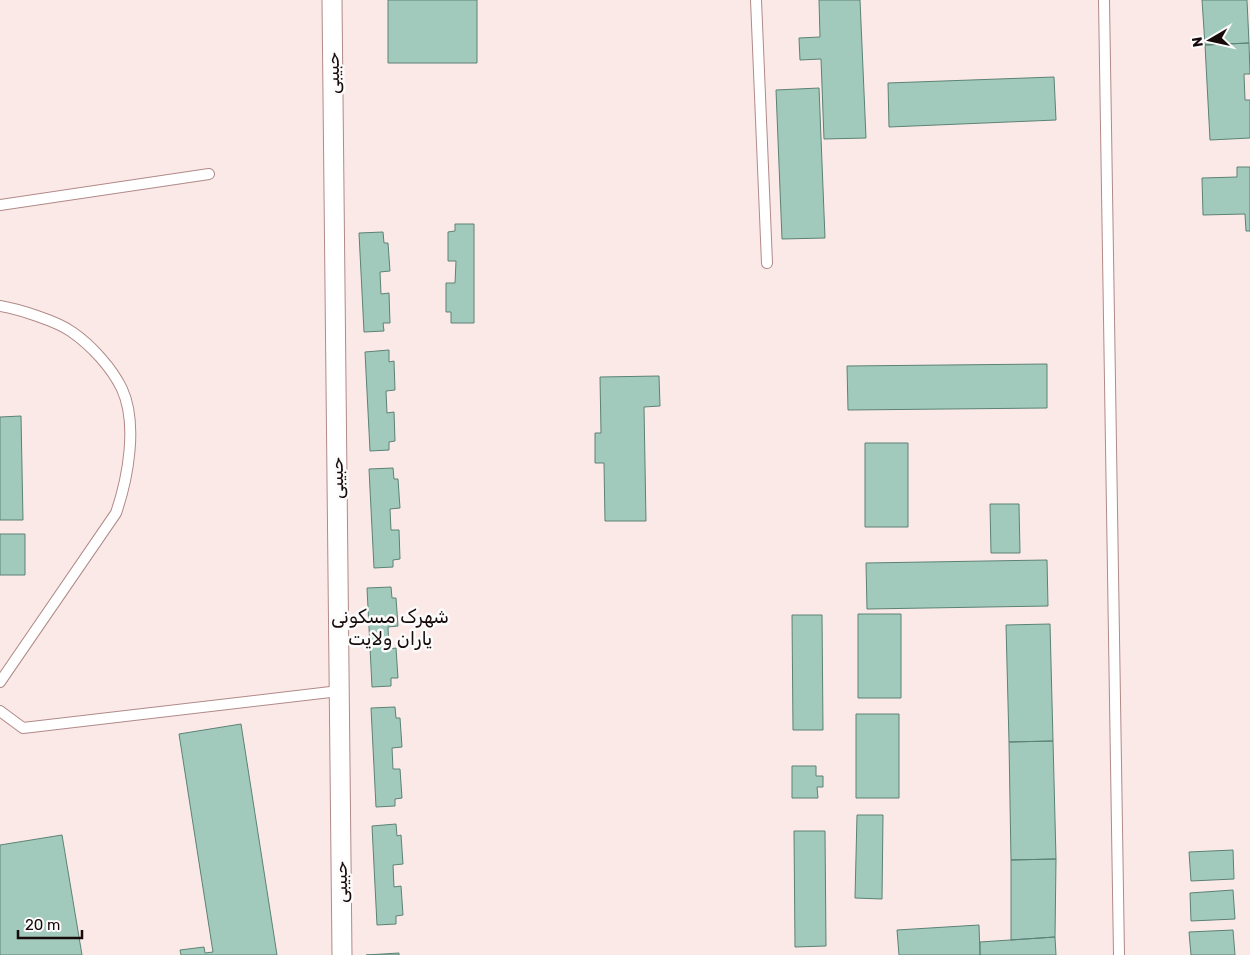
<svg xmlns="http://www.w3.org/2000/svg" width="1250" height="955" viewBox="0 0 1250 955" font-family="Rubik,Cairo,sans-serif">
<style>
.building{fill:#a2cabc;stroke:#5c8275}
.lines{fill:none;stroke-linecap:round;stroke-linejoin:round}
.service-casing{stroke:#b08a88;stroke-width:12}
.minor-casing{stroke:#b08a88;stroke-width:21}
.service{stroke:#fff;stroke-width:10}
.minor{stroke:#fff;stroke-width:19}
.labels{text-anchor:middle;stroke-width:5;stroke-linejoin:round;paint-order:stroke}
.street-label{font-size:18px;fill:#170a0a;stroke:#fbfbfb}
.neighbourhood-label{font-size:19px;fill:#170a0a;stroke:#fbfbfb}
</style>
<rect width="100%" height="100%" fill="#fbe9e8"/>
<path class="building" d="M388,0H477V63H388Z
M819,0H860L866,138L824,139L821,59L800,60L799,38L820,37Z
M1202,0H1247L1249,43L1205,45Z
M1249,43L1250,74H1244L1245,100H1250V138L1210,140L1205,45Z
M1054,77L1056,120L889,127L888,83Z
M819,88L825,238L782,239L776,90Z
M1237,167H1250V231H1246L1245,214L1203,215L1202,178L1237,177Z
M455,224H474V323H451V312H446V283H455L456,261H448V232L455,231Z
M383,232L384,243H388L390,271L380,272L381,294L389,293L390,323H383L384,331L364,332L359,233Z
M389,350V362L394,361L395,390L386,391L387,413L394,412L395,441L389,442V450L370,451L365,352Z
M1047,364V408L848,410L847,366Z
M659,376L660,406L644,407L646,521H605L604,463H595V433H601L600,377Z
M21,416L23,520H0V417Z
M865,443H908V527H865Z
M393,468L394,479H398L400,508L390,509L391,530H399L400,559L393,560V567L374,568L369,469Z
M990,504H1019L1020,553H991Z
M0,534H25V575H0Z
M1047,560L1048,606L867,609L866,563Z
M391,587L392,598H396L398,626L388,627L389,649L396,648L398,678H391V686L372,687L367,588Z
M858,614H901V698H858Z
M792,615H822L823,730H793Z
M1050,624L1053,741L1009,742L1006,625Z
M395,707L396,718H400L402,747L392,748L393,769H400L402,798L395,799V806L376,807L371,708Z
M856,714H899V798H856Z
M241,724L277,955H181L180,950L204,947L205,953L213,952L179,734Z
M1053,741L1056,859L1011,860L1009,742Z
M792,766H816V776H823V787H817L818,798H792Z
M857,815H883L882,899L855,898Z
M396,824L397,836L401,835L403,864L393,865L394,887L401,886L403,915L396,916V924L377,925L372,826Z
M794,831H825L826,946L795,947Z
M62,835L82,955H0V845Z
M1233,850L1234,879L1191,881L1189,852Z
M1056,859L1055,937L1011,940V860Z
M1233,890L1235,919L1191,921L1190,893Z
M979,925L980,955H899L897,930Z
M1233,930L1235,955H1191L1189,932Z
M1055,937L1056,955H980V942Z
M399,953V955H366Z"/>
<g class="lines">
<g class="service-casing">
<path id="service" d="M756,0L767,263
M1104,0L1119,955
M0,205L209,174
M0,306C18,309 57,321 72,332C91,345 112,368 122,389C138,424 128,478 116,513L0,682
M0,711L23,728L339,691"/>
</g>
<g class="minor-casing">
<path id="minor" d="M332,0L342,955"/>
</g>
<use href="#service" class="service"/>
<use href="#minor" class="minor"/>
</g>
<g class="labels">
<g class="street-label">
<text transform="translate(333 73) rotate(-91)" y="6">حبیبی</text>
<text transform="translate(337 478) rotate(-91)" y="6">حبیبی</text>
<text transform="translate(341 882) rotate(-91)" y="6">حبیبی</text>
</g>
<g class="neighbourhood-label">
<text x="390" y="623">شهرک مسکونی<tspan x="390" dy="22">یاران ولایت</tspan></text>
</g>
</g>
<g transform="translate(1210 40) rotate(261)" stroke="#fbfbfb" stroke-width="4" paint-order="stroke">
<path d="M0-4L9 19L0 12L-9 19Z" fill="#170a0a"/>
<text y="-8" font-size="14" font-weight="bold" text-anchor="middle" fill="#170a0a">N</text>
</g>
<path d="M18 930v8h64v-8" fill="none" stroke="#170a0a" stroke-width="2.5"/>
<text x="25" y="930" font-size="15" fill="#170a0a" stroke="#fbfbfb" stroke-width="4" paint-order="stroke">20 m</text>
</svg>
